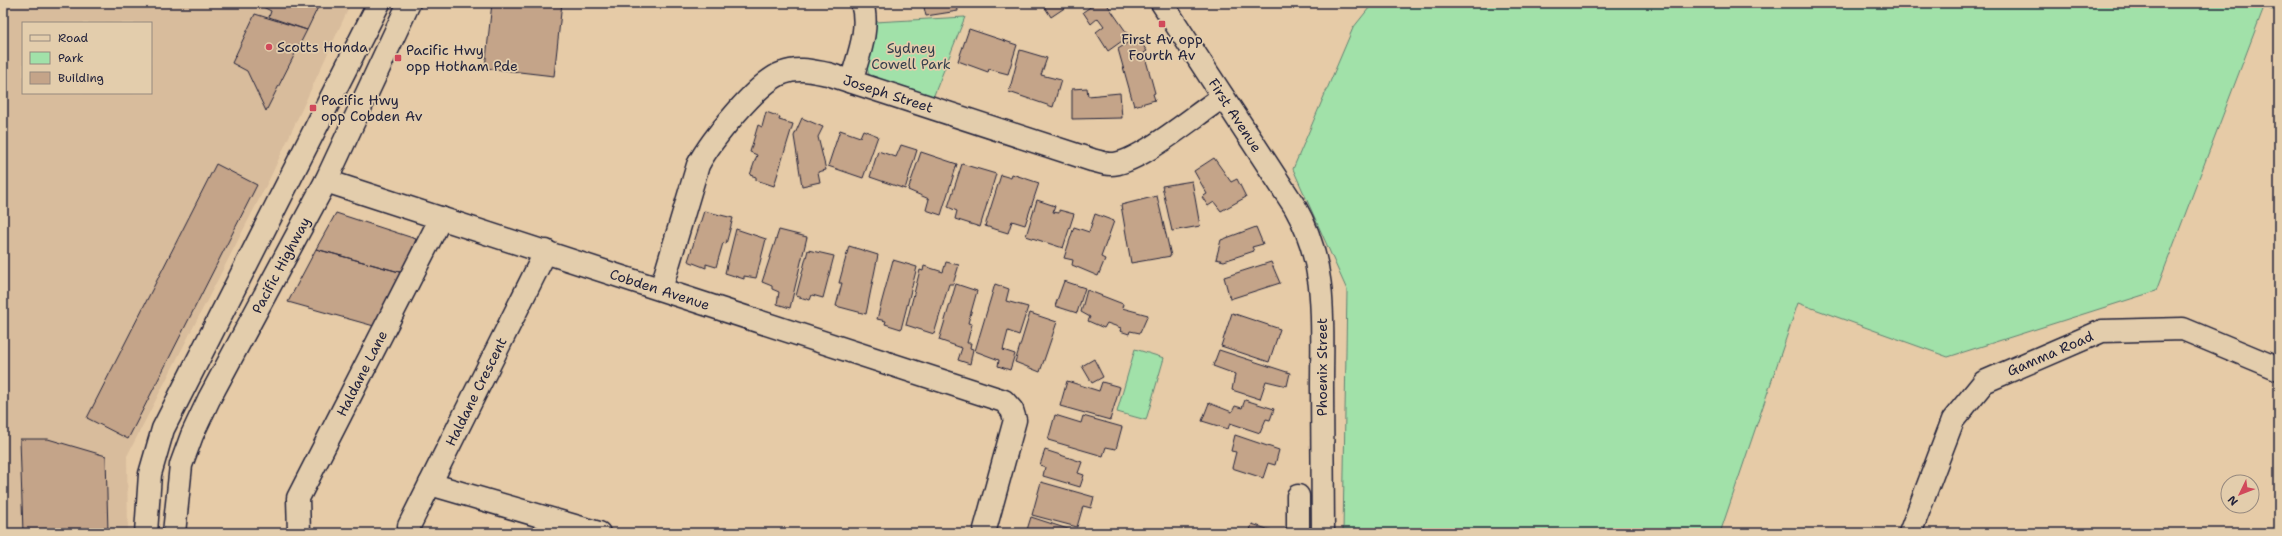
<svg xmlns="http://www.w3.org/2000/svg" width="2282" height="536" viewBox="0 0 2282 536" font-family="'Shantell Sans',sans-serif">
<style>
.built{fill:#d8bc9c;fill-rule:evenodd}
.green{fill:#a1e1a9;stroke:#628272}
.building{fill:#c4a489;stroke:#22223b}
.lines{fill:none;stroke-linecap:round;stroke-linejoin:round}
.minor-casing{stroke:#22223b;stroke-width:25}
.major-casing{stroke:#22223b;stroke-width:25}
.minor{stroke:#e3cdac;stroke-width:22}
.major{stroke:#e3cdac;stroke-width:22}
.poi-dot{fill:#d1495b;stroke:#e3cdac;stroke-width:1.5}
.labels{text-anchor:middle;stroke-width:3.5;stroke-linejoin:round;paint-order:stroke}
.poi-label{font-size:14px;fill:#22223b;stroke:#e3cdac;text-anchor:start}
.park-label{font-size:14px;fill:#353f4c;stroke:#e3cdac}
.street-label{font-size:14px;fill:#22223b;stroke:#e3cdac}
</style>
<rect width="100%" height="100%" fill="#e6cba7"/>
<filter id="ink" filterUnits="userSpaceOnUse"><feTurbulence type="fractalNoise" baseFrequency=".025" numOctaves="2"/><feDisplacementMap in="SourceGraphic" scale="8" xChannelSelector="R" yChannelSelector="G"/><feConvolveMatrix kernelMatrix="1 2 1 2 8 2 1 2 1" color-interpolation-filters="sRGB"/></filter>
<g filter="url(#ink)">
<path class="built" d="M3,3H351L270,178L127,456L128,533H3ZM23,23H151V93H23Z"/>
<path class="green" d="M1373,3H2279V12L2264,7L2156,291L1948,357L1798,303L1720,533H1343L1347,290L1293,169L1353,28Z
M965,17L932,100L871,78C861,63 871,39 875,22Z
M1135,349L1164,358L1146,420L1117,412Z"/>
<path class="building" d="M260,3H320L307,30L269,17L271,11L259,5Z
M492,3H562L554,76L485,68Z
M923,3H957L958,11L926,16Z
M1042,3H1072L1051,17Z
M1096,3H1106L1129,36L1108,51L1096,32L1104,26L1098,18L1091,24L1083,12Z
M255,14L307,30L266,111L247,71L232,63Z
M969,29L1017,45L1008,74L989,69L988,72L958,61Z
M1137,37L1147,51L1144,53L1155,93L1153,94L1155,100L1134,106L1118,49Z
M1020,50L1047,58L1041,75L1061,80L1053,107L1009,92Z
M1087,88L1088,96L1120,93L1122,118L1072,119V89Z
M766,112L780,117L779,120L793,124L774,186L756,180V177L750,175L757,155L750,152L758,125L762,127Z
M802,118L823,127L818,137L826,170L818,172L820,182L802,186L794,136Z
M840,130L860,137L863,130L878,136L863,178L828,166Z
M901,145L917,150L905,189L870,177L878,151L896,157Z
M921,152L957,164L941,215L926,210L929,199L908,190Z
M1214,158L1231,182L1237,179L1246,197L1221,211L1214,202L1208,206L1202,197L1207,194L1194,171Z
M216,164L257,185L128,439L87,418Z
M962,164L996,174L980,227L955,219L957,211L948,207Z
M1012,174L1039,183L1025,225L1012,221L1008,233L985,226L1001,175L1011,178Z
M1192,181L1200,226L1172,231L1162,186Z
M1157,196L1171,256L1131,263L1121,205Z
M1037,200L1055,206L1053,212L1059,213V210L1074,214L1063,248L1026,236Z
M704,211L733,218L726,244L723,243L716,267L706,264V268L688,261Z
M336,213L416,239L403,273L316,249Z
M1095,214L1114,221L1101,257L1105,259L1098,276L1072,265L1073,260L1064,258L1074,227L1089,232Z
M1256,227L1263,244L1252,247L1254,251L1224,261L1216,259L1221,240Z
M736,229L766,239L756,278L744,276V279L725,273Z
M779,230L807,237L790,308L777,304L779,292L772,289V286L762,282Z
M849,246L878,255L866,314L836,306L842,283H839Z
M316,249L403,273L374,326L288,302Z
M808,250L834,256L823,298L812,295L810,300L796,296Z
M893,260L917,267L901,329L885,324L886,321L877,319Z
M946,262L959,265L953,284H949L934,334L906,325L920,270L923,271L924,266L943,272Z
M1271,262L1280,283L1230,299L1224,277Z
M1064,281L1085,288L1077,313L1055,306Z
M956,284L977,291L968,323L972,324L967,343H971L970,348L973,349L970,364L958,360L962,348L939,340Z
M995,284L1009,289L1006,301L1028,307L1019,335L1008,331L1003,350L1015,354L1010,370L998,366L999,360L975,351Z
M1087,290L1123,304L1122,308L1148,315L1140,333L1130,331L1129,334L1120,331L1121,328L1107,323L1104,328L1088,321L1090,317L1081,312Z
M1030,313L1057,322L1040,372L1015,362Z
M1232,313L1280,329L1269,362L1221,346Z
M1219,350L1290,373L1287,386L1266,381L1260,399L1232,390L1235,374L1213,366Z
M1094,359L1103,377L1092,383L1082,366Z
M1067,381L1099,391L1102,382L1120,387L1110,420L1060,406Z
M1245,400L1274,409L1270,420L1266,419L1260,433L1230,423L1228,429L1202,421L1209,403L1232,412L1235,406L1242,408Z
M1055,415L1081,423L1083,416L1122,427L1116,449L1106,447L1103,456L1048,440Z
M1235,435L1279,450L1275,465L1268,463L1263,478L1232,468L1236,452L1231,451Z
M20,439H48L106,456L108,533H23Z
M1045,450L1082,462L1078,473L1084,475L1080,487L1043,476L1045,467L1040,465Z
M1041,482L1094,497L1091,508L1083,506L1077,527L1032,515Z
M1031,517L1077,532V533H1026Z
M1252,524L1276,532V533H1249Z"/>
<g class="lines">
<g class="minor-casing">
<g id="minor">
<path id="s1" d="M1162,3L1295,207C1328,265 1322,323 1322,387C1322,436 1323,484 1323,533"/>
<path d="M851,82C858,56 870,29 862,3"/>
<path id="s2" d="M326,181L1004,401L1012,410L1015,420L984,533"/>
<path id="s3" d="M661,289L698,165C710,142 758,81 783,73C798,67 812,71 828,74L1092,160C1097,161 1104,164 1110,164C1138,165 1197,113 1223,97"/>
<path d="M430,484L599,533"/>
<path id="s4" d="M299,533L298,498L441,218"/>
<path id="s5" d="M409,533V526L546,251"/>
<path d="M1298,533V496"/>
<path id="s6" d="M1910,533L1953,420L1984,382L2102,331L2183,329L2279,369"/>
</g>
</g>
<g class="major-casing">
<g id="major">
<path d="M146,533L150,474L163,429L379,3"/>
<path id="s7" d="M174,533L181,465L192,435L209,399L326,181L409,3"/>
</g>
</g>
<use href="#minor" class="minor"/>
<use href="#major" class="major"/>
</g>
</g>
<g class="poi-dot">
<rect x="1158" y="20" width="8" height="8" rx="2"/>
<circle cx="269" cy="47" r="4"/>
<rect x="394" y="54" width="8" height="8" rx="2"/>
<rect x="309" y="104" width="8" height="8" rx="2"/>
</g>
<g class="labels">
<g class="poi-label">
<text x="1162" y="44" text-anchor="middle">First Av opp<tspan x="1162" dy="16">Fourth Av</tspan></text>
<text x="277" y="52">Scotts Honda</text>
<text x="406" y="55">Pacific Hwy<tspan x="406" dy="16">opp Hotham Pde</tspan></text>
<text x="321" y="105">Pacific Hwy<tspan x="321" dy="16">opp Cobden Av</tspan></text>
</g>
<g class="park-label">
<text x="911" y="53">Sydney<tspan x="911" dy="16">Cowell Park</tspan></text>
</g>
<g class="street-label">
<text dy="5" stroke="none"><textPath href="#s3" startOffset="365">Joseph Street</textPath></text>
<text dy="5" stroke="none"><textPath href="#s1" startOffset="134">First Avenue</textPath></text>
<text dy="5" stroke="none"><textPath href="#s7" startOffset="292">Pacific Highway</textPath></text>
<text dy="5" stroke="none"><textPath href="#s2" startOffset="351">Cobden Avenue</textPath></text>
<text dy="5" stroke="none"><textPath href="#s6" startOffset="242">Gamma Road</textPath></text>
<text transform="translate(1322 367) rotate(-90)" y="5">Phoenix Street</text>
<text dy="5" stroke="none"><textPath href="#s4" startOffset="175">Haldane Lane</textPath></text>
<text dy="5" stroke="none"><textPath href="#s5" startOffset="157">Haldane Crescent</textPath></text>
</g>
</g>
<rect width="2282" height="536" fill="none" stroke="#e3cdac" stroke-width="16"/>
<rect x="8" y="8" width="2266" height="520" fill="none" stroke="#22223b" stroke-width="1.5" filter="url(#ink)"/>
<rect x="22" y="22" width="130" height="72" fill="#e3cdac" stroke="#96897f"/>
<rect x="30" y="35" width="20" height="6" fill="#e3cdac" stroke="#96897f"/>
<text x="58" y="42" font-size="12" fill="#22223b">Road</text>
<rect x="30" y="52" width="20" height="12" fill="#a1e1a9" stroke="#96897f"/>
<text x="58" y="62" font-size="12" fill="#22223b">Park</text>
<rect x="30" y="72" width="20" height="12" fill="#c4a489" stroke="#96897f"/>
<text x="58" y="82" font-size="12" fill="#22223b">Building</text>
<g transform="translate(2240 494) rotate(227)"><circle r="19" fill="#e3cdac" stroke="#96897f"/>
<path d="M0-3L7 15L0 10L-7 15Z" fill="#d1495b"/>
<text y="-6" font-size="11" font-weight="bold" text-anchor="middle" fill="#22223b">N</text>
</g>
</svg>
